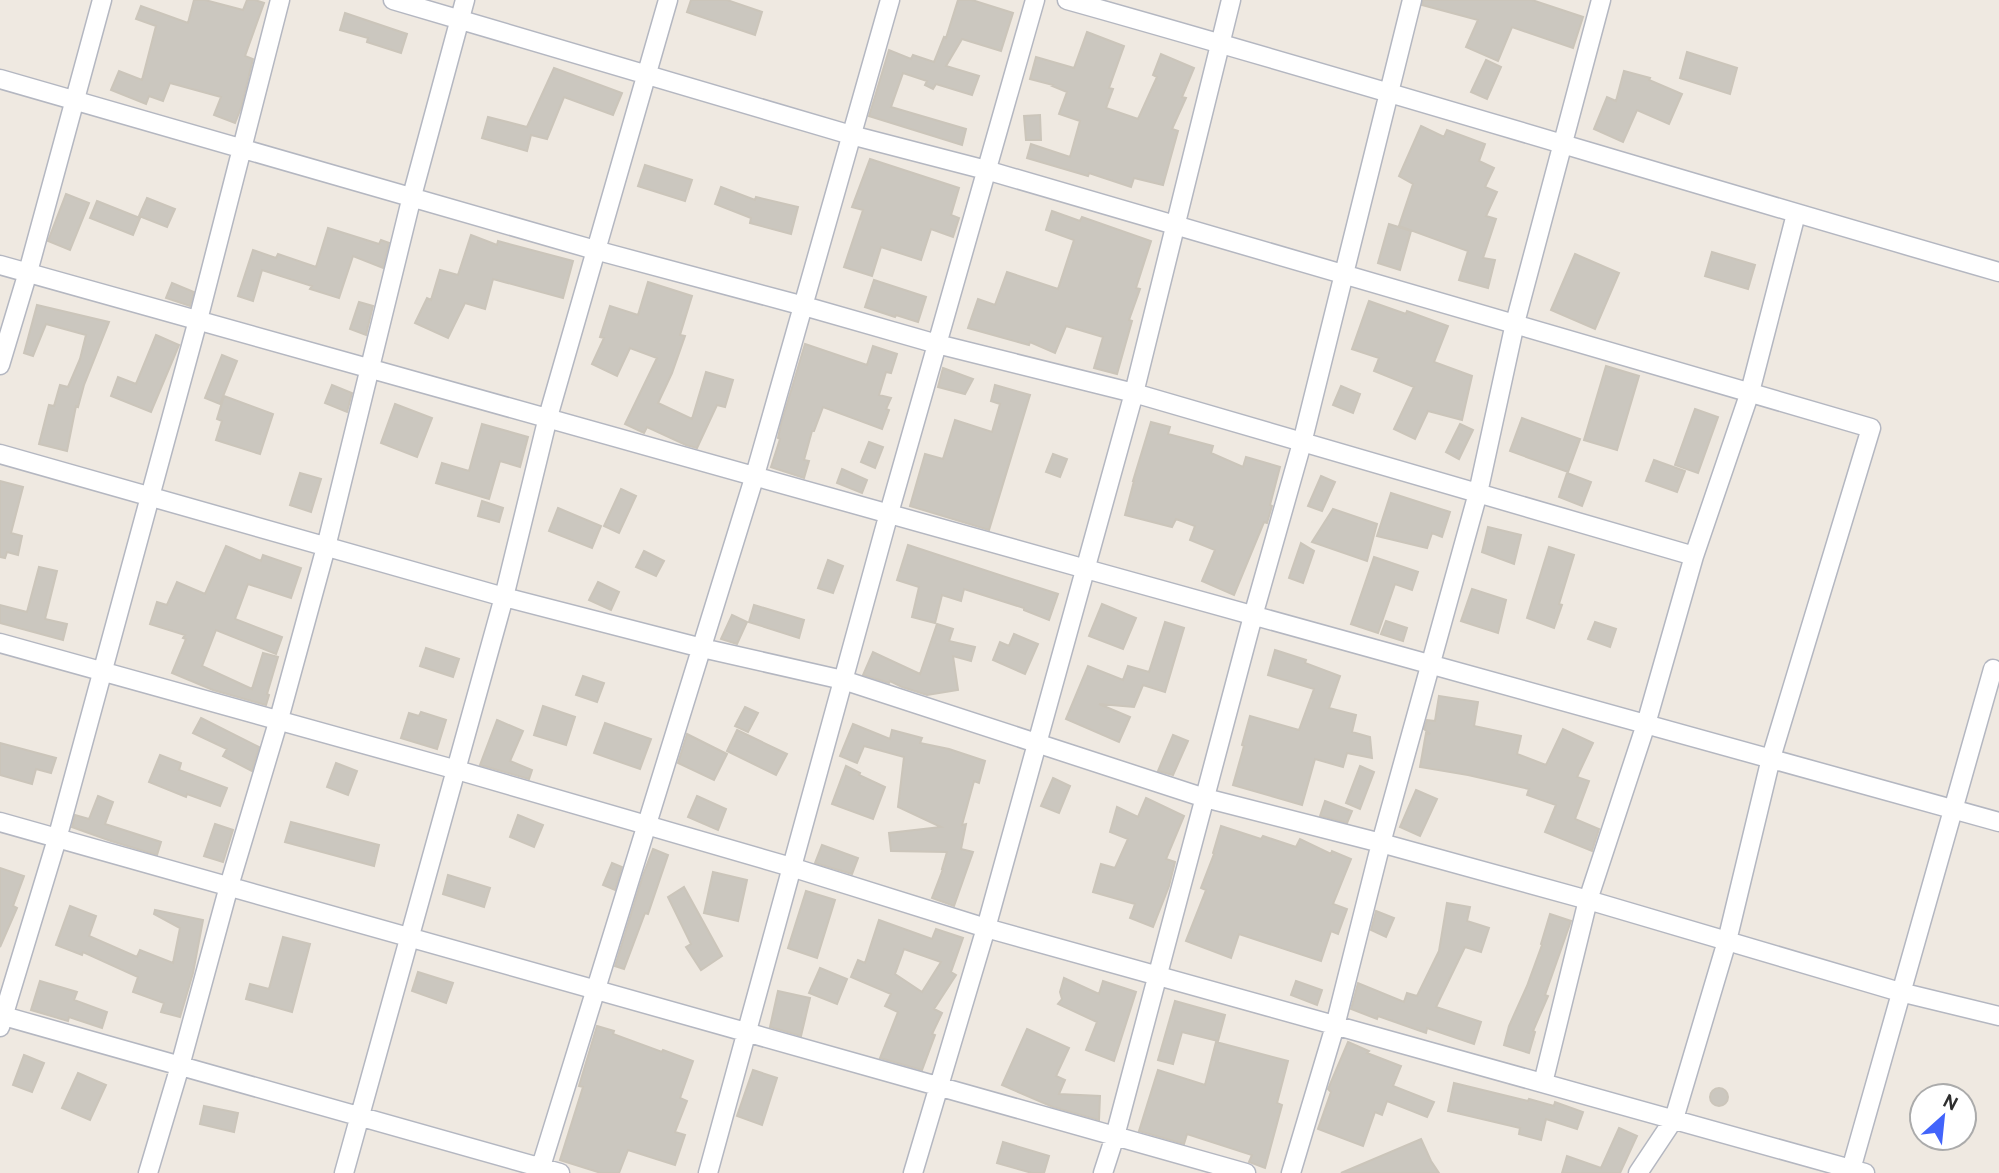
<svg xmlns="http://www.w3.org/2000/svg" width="1999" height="1173" viewBox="0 0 1999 1173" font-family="Overpass,sans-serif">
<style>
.building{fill:#cbc7bf;stroke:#cbc5ba;stroke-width:2;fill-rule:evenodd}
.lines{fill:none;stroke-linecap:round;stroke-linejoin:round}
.street-casing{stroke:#b4b7c1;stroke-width:21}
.street{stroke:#fff;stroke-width:18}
</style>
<rect width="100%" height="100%" fill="#efe9e1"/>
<path class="building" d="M194,0H205L243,10L247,0H255L264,3L245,56L253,59L241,108L235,123L214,115L221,97L170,83L163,101L149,96L146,104L111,90L119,71L142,80L156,26L136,19L141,6L188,23Z
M691,0H727L762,12L755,35L687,12Z
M958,0H972L1013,13L1001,51L962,39L946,66L979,76L972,95L936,84L933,89L925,85L927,81L903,73L891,107L966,129L962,145L869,116L889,50L911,59L913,55L934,62L944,37L946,38Z
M1423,0H1532L1583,17L1573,48L1512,27L1498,61L1466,47L1478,20L1422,5Z
M345,13L407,34L401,53L367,42L368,38L340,30Z
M1087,32L1124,46L1109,88L1113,89L1106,108L1138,119L1157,77L1153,75L1161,54L1194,68L1182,97L1186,98L1172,129L1178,131L1163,185L1134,178L1131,187L1089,173L1088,176L1027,158L1031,144L1070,157L1080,121L1059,114L1067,92L1052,86L1053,85L1030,79L1036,57L1074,68Z
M1687,52L1737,68L1730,94L1680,78Z
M1486,60L1501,67L1487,99L1471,92Z
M554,68L622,93L613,115L564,97L547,139L531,135L527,151L482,138L488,117L527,127Z
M1624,71L1650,78L1649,80L1682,94L1669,124L1637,110L1623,142L1594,129L1607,97L1616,101Z
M1040,115L1041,140H1026L1024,116Z
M1421,126L1444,137L1447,130L1485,144L1479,161L1494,168L1485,187L1497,192L1486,216L1496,219L1483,258L1495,260L1488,288L1459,280L1468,251L1399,226L1413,184L1399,176Z
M870,159L959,188L951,215L959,218L953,237L931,229L921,260L881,247L872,276L844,267L863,210L852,207Z
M645,165L692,180L685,201L638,186Z
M721,187L755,200L756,197L798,207L791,234L750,223L751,218L715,204Z
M66,194L89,203L70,250L48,241Z
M147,198L175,209L167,227L139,216Z
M97,201L140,218L133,235L90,218Z
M1052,211L1080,221L1082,217L1151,241L1136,288L1140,289L1129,320L1132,321L1117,374L1094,368L1103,337L1066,326L1055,353L1030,342L1029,345L968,328L978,299L995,305L1007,272L1058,289L1074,240L1046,230Z
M1389,224L1411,231L1400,270L1378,263Z
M328,228L379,244L381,240L389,243L383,268L353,256L339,298L310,289L312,286L262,270L253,301L238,296L253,250L276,258L278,254L316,267Z
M471,235L497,245L498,241L573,261L563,298L493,279L485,309L465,303L448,338L415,323L427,298L431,300L440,270L458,275Z
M1712,252L1755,265L1748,289L1705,276Z
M1575,254L1619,273L1595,329L1551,310Z
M874,280L926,297L918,322L896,315L895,317L865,307Z
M648,282L692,296L680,335L685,336L672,373L658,403L692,419L706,372L733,380L725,407L717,405L697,448L686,445L647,427L644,433L625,424L657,358L630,348L617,376L592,364L604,338L600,337L610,306L638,315Z
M172,283L194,292L190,306L166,298Z
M1369,301L1406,314L1407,311L1448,326L1434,362L1472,376L1462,420L1428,411L1415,439L1394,429L1414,387L1374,371L1379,358L1352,349Z
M359,302L373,306L366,335L350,329Z
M37,305L109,322L84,385L78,407L76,406L67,451L39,444L49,405L54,406L60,385L68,387L80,359L86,335L46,324L33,356L24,353Z
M156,335L179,345L151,412L111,396L118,377L136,384Z
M805,344L867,365L873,346L897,354L891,373L886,372L879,395L891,398L886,409L889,410L882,429L823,407L814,431H812L804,460L809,461L804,478L771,467L780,439L778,438L781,424Z
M222,355L237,361L220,404L205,398Z
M1606,366L1639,376L1617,450L1584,440Z
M943,368L973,379L965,394L938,387Z
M332,385L352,393L347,412L325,403Z
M995,385L1030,395L989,530L910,506L925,454L943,459L955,420L992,432L1000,404L991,401Z
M1341,386L1360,394L1353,413L1333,405Z
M224,396L273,414L260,454L216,440L222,421L217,419Z
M395,404L432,418L417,457L381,443Z
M1695,409L1718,417L1698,473L1675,465Z
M1522,418L1580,439L1568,472L1510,451Z
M1151,422L1170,427L1168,434L1213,446L1211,453L1243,467L1246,457L1280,467L1270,505L1272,506L1267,523L1264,522L1234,595L1202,581L1215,550L1190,540L1195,526L1176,519L1172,527L1125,515L1134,481H1133Z
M482,424L528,437L520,467L500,461L489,499L436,483L442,463L469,471Z
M1460,424L1473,430L1459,459L1446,452Z
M869,442L883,447L875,468L861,462Z
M1053,454L1067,459L1060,477L1046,472Z
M1654,460L1685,471L1677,492L1646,481Z
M842,469L867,480L862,493L837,483Z
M300,473L321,479L311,512L290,505Z
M1567,473L1591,482L1582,506L1559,497Z
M1321,476L1335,482L1322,511L1308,506Z
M0,481L23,487L11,533L22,536L18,555L7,552L5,558L0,557Z
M621,489L636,496L619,533L604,526Z
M1391,493L1450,512L1442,537L1432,533L1427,548L1377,536Z
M482,501L503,508L499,522L478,516Z
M558,508L601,526L592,548L549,531Z
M1333,509L1377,524L1367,561L1312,542Z
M1488,527L1521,535L1514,564L1482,552Z
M1301,543L1314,551L1303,583L1289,578Z
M908,545L1058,594L1049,620L1024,610V608L964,589L961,601L942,595L935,623L912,617L919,587L897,580Z
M226,546L261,561L263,555L301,568L291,598L248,584L235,619L282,637L276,654L216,630L202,666L252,689L263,653L278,657L267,694L269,695L266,705L213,690L172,673L186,639L183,638L185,635L150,624L157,602L167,605L177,582L205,594Z
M1549,547L1574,555L1559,604L1562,605L1554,628L1527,618Z
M644,551L664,561L656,576L636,567Z
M1374,557L1418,572L1412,590L1395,584L1378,633L1351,624Z
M828,560L843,566L833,593L818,588Z
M39,567L57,571L45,619L67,624L63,640L0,623V605L27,612Z
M598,582L619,592L611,610L589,600Z
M1472,589L1506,600L1498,633L1461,621Z
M1102,604L1136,618L1123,649L1089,636Z
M754,605L804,620L799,638L749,622Z
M732,615L747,622L737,644L721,639Z
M1386,621L1407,628L1403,641L1381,634Z
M1165,622L1184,628L1165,692L1143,685L1134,707L1099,704L1130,717L1119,742L1066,719L1088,666L1123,680L1128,666L1149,672Z
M1595,622L1616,629L1610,647L1588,639Z
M937,624L953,629L949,641L975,647L971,661L953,656L958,690L927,695L902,687L890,681L889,683L863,675L873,652L920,674Z
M1014,634L1038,644L1025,674L993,660L1000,642L1009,646Z
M426,648L459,659L453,677L420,666Z
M1275,650L1306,660L1305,663L1340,676L1329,708L1356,715L1352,732L1370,737L1372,758L1347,753L1343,767L1315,759L1302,805L1233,785L1244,746L1242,745L1250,716L1299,730L1314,689L1268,675Z
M583,676L604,683L597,702L576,695Z
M1439,696L1478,702L1474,726L1521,736L1517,754L1546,765L1563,729L1593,743L1577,777L1589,781L1575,819L1599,829L1592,851L1545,832L1556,805L1527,795L1529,789L1468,775L1420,767L1426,733L1430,734L1424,729L1427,720L1435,721Z
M543,706L575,717L566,745L534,735Z
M745,707L758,713L748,732L735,726Z
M421,712L446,720L437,749L401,738L409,713L419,716Z
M201,718L259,747L252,771L223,756L227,749L193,733Z
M497,720L523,731L510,761L532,770L529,779L480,765Z
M605,723L651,739L640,769L594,753Z
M853,724L890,739L892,730L922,738L920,743L949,749L985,761L979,783L974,781L962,825L966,824L961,849L973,852L954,906L932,898L943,869H942L947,852L891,851L889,833L941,827L898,807L904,757L864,746L857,763L840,756Z
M737,730L787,754L776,775L727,751Z
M687,734L727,754L714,780L678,763Z
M1173,735L1188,741L1173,775L1158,771Z
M0,743L56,758L51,773L36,769L32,784L0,775Z
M160,755L181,763L179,770L227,788L220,806L187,794L186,797L149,782Z
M336,763L357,771L348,795L327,787Z
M846,766L860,773L859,775L885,787L873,819L832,804Z
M1360,766L1374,772L1360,809L1346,803Z
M1053,778L1070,786L1059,813L1041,806Z
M1416,790L1437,799L1420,836L1400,827Z
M98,796L113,802L105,824L161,842L157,855L111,841L72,827L75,815L89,819Z
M697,796L726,809L718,830L688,817Z
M1146,798L1184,816L1166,859L1175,862L1169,886L1153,927L1130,918L1135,904L1093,892L1101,864L1115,868L1128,839L1110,832L1117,807L1138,817Z
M1325,801L1352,811L1347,823L1320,816Z
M518,815L543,825L534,847L510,837Z
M291,822L379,845L374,866L285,842Z
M215,824L233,830L223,862L204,856Z
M1221,826L1261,839L1263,836L1296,847L1300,839L1331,854L1332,851L1351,859L1333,904L1347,909L1338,934L1331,931L1321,961L1239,934L1231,958L1186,941L1206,890L1201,888L1214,854L1213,853Z
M822,845L858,858L852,874L815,863Z
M653,849L668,855L648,914L645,913L624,969L615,966L643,875Z
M612,863L622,867L615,890L603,885Z
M0,868L24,876L13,906L17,908L0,947Z
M713,872L747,880L738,921L704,913Z
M448,875L490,888L484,907L443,894Z
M684,887L722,956L701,970L686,947L691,944L668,897Z
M806,891L835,900L817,958L788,948Z
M1447,903L1470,907L1467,921L1489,928L1481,952L1465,947L1436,1007L1481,1022L1474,1044L1427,1028L1426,1033L1378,1016L1377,1019L1351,1009L1358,983L1404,1002L1407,993L1417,996L1439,951Z
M70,906L96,916L89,936L137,957L140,950L173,963L180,928L154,914L155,910L203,920L193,973L180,1017L161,1012L164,1003L133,992L138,977L83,952L82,955L56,945Z
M1376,911L1394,918L1386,937L1371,930Z
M1550,914L1571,921L1545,995L1548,996L1533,1031L1535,1032L1529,1053L1504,1045L1509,1026L1527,986L1542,945L1541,944Z
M879,920L932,939L936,929L963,938L951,972L956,975L934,1009L942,1013L932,1034L935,1035L922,1070L880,1058L898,1012L885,1006L891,994L851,977L858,960L865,963ZM904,949L941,962L922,992L895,974Z
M283,937L310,944L292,1012L246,999L250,984L269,989Z
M820,968L847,979L837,1004L809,993Z
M418,972L453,983L446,1003L412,991Z
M1064,978L1099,994L1103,981L1136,992L1114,1061L1086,1050L1097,1022L1058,1004L1062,999L1060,992Z
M40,981L77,992L74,1000L107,1012L102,1028L69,1017L68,1021L31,1010Z
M1296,981L1322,990L1317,1005L1291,995Z
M778,991L810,998L801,1036L770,1027Z
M1175,1001L1225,1015L1218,1041L1182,1032L1173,1064L1158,1060Z
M597,1026L614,1031L613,1034L662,1052L663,1050L693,1061L680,1098L687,1101L675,1132L685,1135L675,1165L628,1150L619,1173H601L560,1160L583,1087L579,1086Z
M1027,1029L1069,1048L1056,1076L1065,1080L1059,1094L1100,1096L1099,1120L1053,1107L1002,1085Z
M1216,1042L1288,1061L1277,1103L1282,1105L1265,1168L1249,1162L1252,1155L1187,1134L1184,1144L1139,1131L1158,1070L1205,1085Z
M1348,1042L1369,1051L1367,1053L1401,1066L1393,1086L1434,1102L1427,1117L1387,1101L1382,1115L1375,1112L1363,1146L1318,1129L1331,1092L1328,1089Z
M24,1055L44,1063L32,1092L13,1085Z
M753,1070L777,1078L762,1125L737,1116Z
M78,1073L106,1085L90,1120L62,1108Z
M1454,1083L1528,1101L1529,1099L1554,1106L1555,1102L1583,1112L1577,1129L1546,1119L1541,1140L1519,1134L1520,1128L1448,1111Z
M1710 1097a9 9 0 1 1 18 0a9 9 0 1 1-18 0Z
M204,1106L238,1113L234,1132L200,1124Z
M1619,1128L1637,1136L1620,1173H1562L1567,1156L1601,1168Z
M1421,1139L1431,1161L1439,1173H1341Z
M1003,1142L1049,1156L1044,1173H1032L997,1163Z"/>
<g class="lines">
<g class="street-casing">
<path id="street" d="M393,0L851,135L986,170L1871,428L1771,758L1727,941L1674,1119L1638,1173
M1067,0C1378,87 1688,183 1999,272
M0,79L595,250L804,306L937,344L1134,393L1694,556
M0,265L1086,569L1999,822
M0,365L28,272L102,0
M0,454L504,597L702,648L843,680L1205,798L1381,843L1588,900L1900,992L1999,1016
M0,643L457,770L791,867L986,928L1865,1173
M0,822L1246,1173
M0,1015L560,1173
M0,1027L57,839L198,320L280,0
M1543,1083L1588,900L1646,724L1694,556L1750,392L1796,214
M148,1173L180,1066L229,886L279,719L326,547L412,196L465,0
M344,1173L504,597L548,417L668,0
M539,1173L755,475L890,0
M708,1173L889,513L1035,0
M913,1173L986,928L1134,393L1231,0
M1103,1173L1115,1136L1253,616L1302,443L1412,0
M1291,1173L1335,1026L1381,843L1478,493L1515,323L1601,0
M1850,1173L1993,669"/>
</g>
<use href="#street" class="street"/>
</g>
<g transform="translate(1943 1117) rotate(27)"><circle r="33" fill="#ffffff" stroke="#ababab" stroke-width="2"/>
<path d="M0-5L12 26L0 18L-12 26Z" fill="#4264fb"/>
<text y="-10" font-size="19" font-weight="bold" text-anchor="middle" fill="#2e2e2e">N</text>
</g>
</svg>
